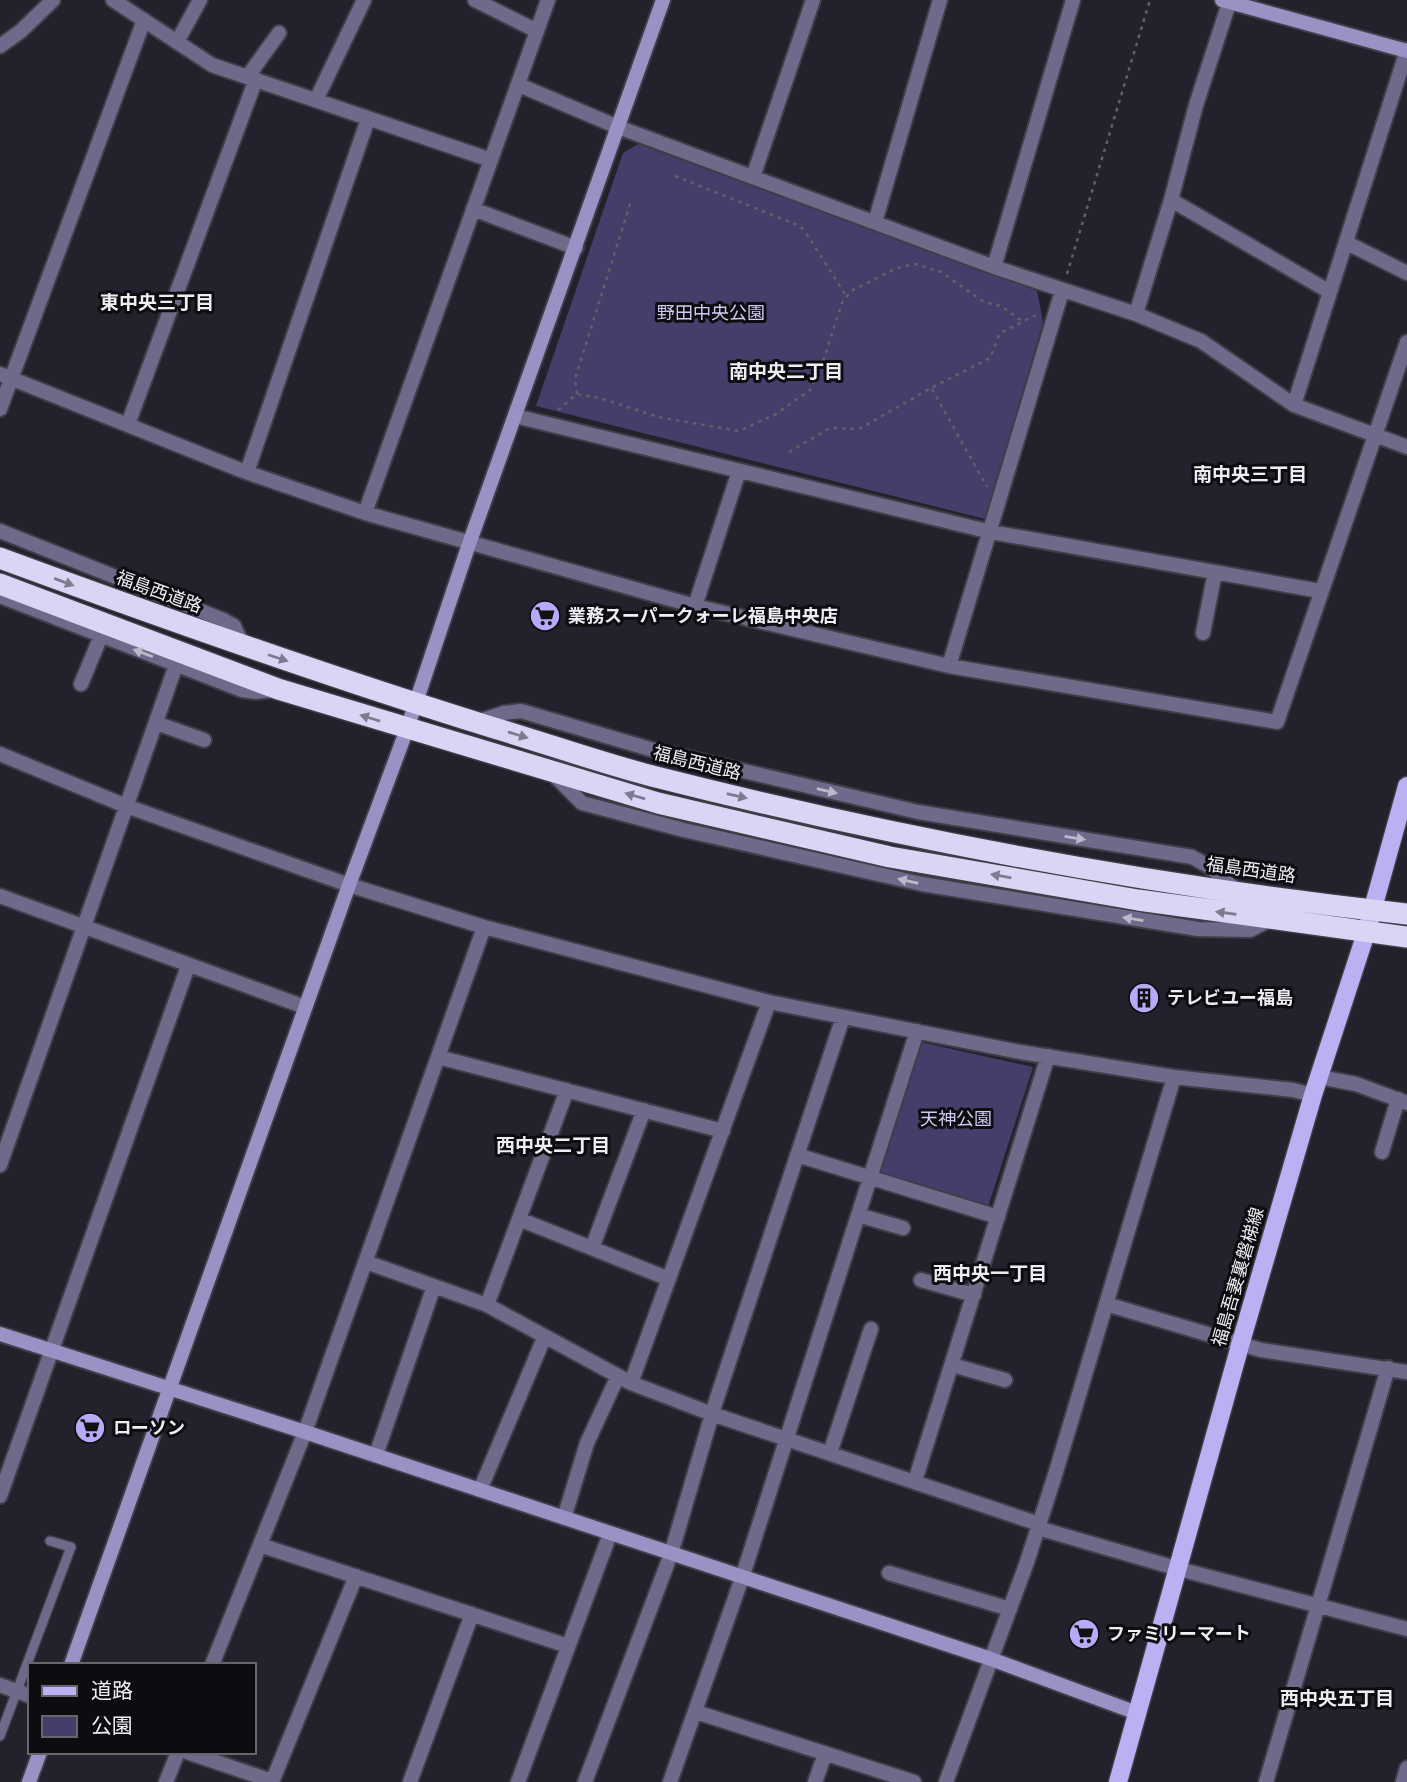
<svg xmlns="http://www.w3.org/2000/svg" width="1407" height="1782" viewBox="0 0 1407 1782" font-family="'PT Sans','Noto Sans JP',sans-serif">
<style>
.green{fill:#453e6a}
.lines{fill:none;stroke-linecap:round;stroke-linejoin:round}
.lane-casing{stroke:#3f3e48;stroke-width:12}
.street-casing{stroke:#3f3e48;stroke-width:18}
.secondary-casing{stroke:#3f3e48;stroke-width:18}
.primary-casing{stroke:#3f3e48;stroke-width:21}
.highway-casing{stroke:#3f3e48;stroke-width:24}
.path{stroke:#61616a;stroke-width:2.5;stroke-dasharray:3.5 5;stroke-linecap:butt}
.lane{stroke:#6e6a89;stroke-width:9}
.street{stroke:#6e6a89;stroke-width:14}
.secondary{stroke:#9992c4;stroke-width:14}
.primary{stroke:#bab1f2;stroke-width:18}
.highway{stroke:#d9d5f5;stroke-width:21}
.oneway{fill:#7d7b8e}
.oneway2{fill:#bab9c9}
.labels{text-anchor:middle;stroke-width:6;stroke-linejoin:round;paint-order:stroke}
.park-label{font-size:18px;fill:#cdc9f0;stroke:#0d0c10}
.street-label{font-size:18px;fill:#ededf4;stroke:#0d0c10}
.poi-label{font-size:18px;font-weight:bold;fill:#ededf4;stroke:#0d0c10;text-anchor:start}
.neighbourhood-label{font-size:19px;font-weight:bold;fill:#ededf4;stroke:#0d0c10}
</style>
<rect width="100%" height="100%" fill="#23222c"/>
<path class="green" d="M638,144L1037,291L1043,322L985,519L536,406L623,153Z
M920,1042L1033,1067L988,1207L878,1172Z"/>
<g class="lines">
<g class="lane-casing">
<path id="lane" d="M0,1736L71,1547L50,1541"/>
</g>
<g class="street-casing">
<path id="street" d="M113,0L212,65L491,160
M475,0L537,31
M177,42L200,0
M0,46L21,31L53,0
M248,76L279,33
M519,85L618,127L994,267L1073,0
M316,100L364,0
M753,177L813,0
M1171,200L1330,292
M473,209L576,248
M875,222L940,0
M1347,243L1407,273
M994,267L1136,314L1201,341L1294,405L1407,447
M1136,314L1171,200L1196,105L1230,0
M0,374L243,471L365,513L695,606L949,666L1277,722L1407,342
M1294,405L1407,50
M0,409L144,20
M515,416L991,532L1320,591
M128,424L256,79
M247,472L368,119
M365,513L548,0
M0,531L221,619L234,626L243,646
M0,596L242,690L256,692L273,690
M695,606L739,471
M1203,633L1215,572
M949,666L1062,291
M81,684L101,636
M477,722L504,713L521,711L650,749L918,812L1192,857L1210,867L1237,891
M156,723L204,740
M0,754L126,806L349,885L484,927L769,1002L1020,1052L1174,1077L1293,1090L1313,1095
M552,773L582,803L684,830L922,884L1198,929L1250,930L1271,919
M0,896L305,1007
M438,1057L723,1131
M1319,1077L1356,1084L1407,1103
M1382,1152L1398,1099
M797,1155L998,1217
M0,1165L176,665
M858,1215L903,1228
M519,1219L669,1279
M592,1248L644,1110
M366,1262L487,1305L567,1090
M921,1280L974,1295
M1106,1304L1261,1350L1407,1372
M487,1305L631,1383L712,1414L1039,1524
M952,1365L1005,1380
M631,1383L769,1002
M830,1453L871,1329
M376,1455L434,1286
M915,1481L1048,1056
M480,1490L544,1338
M0,1496L188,966
M564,1518L587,1443L618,1376
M1038,1528L1179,1569L1407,1629
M260,1545L568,1646
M889,1573L1010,1609
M212,1665L305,1432L484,927
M0,1685L30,1696
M696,1712L914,1782
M187,1752L272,1781
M166,1782L178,1752
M272,1782L356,1576
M410,1782L472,1614
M518,1782L610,1534
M585,1782L671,1554L715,1404L843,1017
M670,1782L742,1578L917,1031
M815,1782L825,1754
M946,1782L1027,1562L1055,1475L1174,1077
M1266,1782L1388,1368
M1403,1782L1407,1768"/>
</g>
<g class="secondary-casing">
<path id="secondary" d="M1222,0L1407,51
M0,1334L305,1432L991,1659L1137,1713
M71,1665L349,885L407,729L469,544L663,0
M29,1782L40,1752"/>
</g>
<g class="primary-casing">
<path id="primary" d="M1118,1782L1241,1342L1313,1095L1366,933L1407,786"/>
</g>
<g class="highway-casing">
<path id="highway" d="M0,558C163,618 326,676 491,727C545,743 598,762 652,776C900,839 1152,886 1407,914
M0,584L278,689L658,803L890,857L1138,900L1407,937"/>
</g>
<path class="path" d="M675,176L800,226L808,236L847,297
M1067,274L1150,0
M932,389L987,487
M577,394L575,379L631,201
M558,410L577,394L600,398L658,417L739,431L776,414L810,390L820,371L842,303L851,291L897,268L915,264L941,272L984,302L1001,306L1023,322
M789,452L830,428L859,429L931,388L990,358L1000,333L1038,314"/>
<use href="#lane" class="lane"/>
<use href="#street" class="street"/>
<use href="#secondary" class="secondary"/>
<use href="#primary" class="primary"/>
<use href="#highway" class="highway"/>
</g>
<defs><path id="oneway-solid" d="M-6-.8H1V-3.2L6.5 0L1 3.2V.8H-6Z" transform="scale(1.75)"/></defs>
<g class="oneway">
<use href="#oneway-solid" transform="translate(64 582) rotate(20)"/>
<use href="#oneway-solid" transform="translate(278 658) rotate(18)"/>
<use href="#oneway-solid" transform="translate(370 718) rotate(-163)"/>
<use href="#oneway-solid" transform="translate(518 735) rotate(17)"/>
<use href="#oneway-solid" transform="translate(635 796) rotate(-164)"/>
<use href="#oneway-solid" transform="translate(737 796) rotate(13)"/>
<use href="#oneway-solid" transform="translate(1001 876) rotate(-170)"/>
<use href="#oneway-solid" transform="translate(1226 913) rotate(-172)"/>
</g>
<g class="oneway2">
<use href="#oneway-solid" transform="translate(143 653) rotate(-159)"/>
<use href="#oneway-solid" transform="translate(827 791) rotate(13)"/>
<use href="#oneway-solid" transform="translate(1075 838) rotate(9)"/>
<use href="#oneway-solid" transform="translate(908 881) rotate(-167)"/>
<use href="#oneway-solid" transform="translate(1133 919) rotate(-171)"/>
</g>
<defs>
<g id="supermarket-disc" transform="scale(1.575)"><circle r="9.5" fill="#b6abf8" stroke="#0d0c10"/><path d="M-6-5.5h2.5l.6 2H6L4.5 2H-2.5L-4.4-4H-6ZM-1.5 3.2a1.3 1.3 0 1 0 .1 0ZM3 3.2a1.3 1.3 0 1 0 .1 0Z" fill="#111"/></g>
<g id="building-disc" transform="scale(1.575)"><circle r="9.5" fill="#b6abf8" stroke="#0d0c10"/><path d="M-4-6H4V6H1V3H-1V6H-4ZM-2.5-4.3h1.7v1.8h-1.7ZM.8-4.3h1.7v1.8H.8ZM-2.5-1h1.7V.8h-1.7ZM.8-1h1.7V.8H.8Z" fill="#111"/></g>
</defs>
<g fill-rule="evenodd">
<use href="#supermarket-disc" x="545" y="616"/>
<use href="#building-disc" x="1144" y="998"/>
<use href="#supermarket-disc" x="90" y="1428"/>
<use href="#supermarket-disc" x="1084" y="1634"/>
</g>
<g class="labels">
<g class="park-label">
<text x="711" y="319">野田中央公園</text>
<text x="956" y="1125">天神公園</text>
</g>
<g class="street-label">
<text transform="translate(159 592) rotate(20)" y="6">福島西道路</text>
<text transform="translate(697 763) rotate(14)" y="6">福島西道路</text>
<text transform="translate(1251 870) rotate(8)" y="6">福島西道路</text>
<text transform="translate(1238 1277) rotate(-74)" y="6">福島吾妻裏磐梯線</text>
</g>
<g class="poi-label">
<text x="568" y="622">業務スーパークォーレ福島中央店</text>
<text x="1167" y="1004">テレビユー福島</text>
<text x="113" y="1434">ローソン</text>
<text x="1107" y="1640">ファミリーマート</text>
</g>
<g class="neighbourhood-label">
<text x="157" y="309">東中央三丁目</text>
<text x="786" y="378">南中央二丁目</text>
<text x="1250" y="481">南中央三丁目</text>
<text x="553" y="1152">西中央二丁目</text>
<text x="990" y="1280">西中央一丁目</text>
<text x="1337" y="1705">西中央五丁目</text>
</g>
</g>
<rect x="28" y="1663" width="228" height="91" fill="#0d0c10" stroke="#67666b" stroke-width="2"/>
<rect x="42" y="1686" width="35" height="10" fill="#bab1f2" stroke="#67666b" stroke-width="2"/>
<text x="91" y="1698" font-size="21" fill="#ededf4">道路</text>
<rect x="42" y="1716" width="35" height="21" fill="#453e6a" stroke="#67666b" stroke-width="2"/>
<text x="91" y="1733" font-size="21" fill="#ededf4">公園</text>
</svg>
